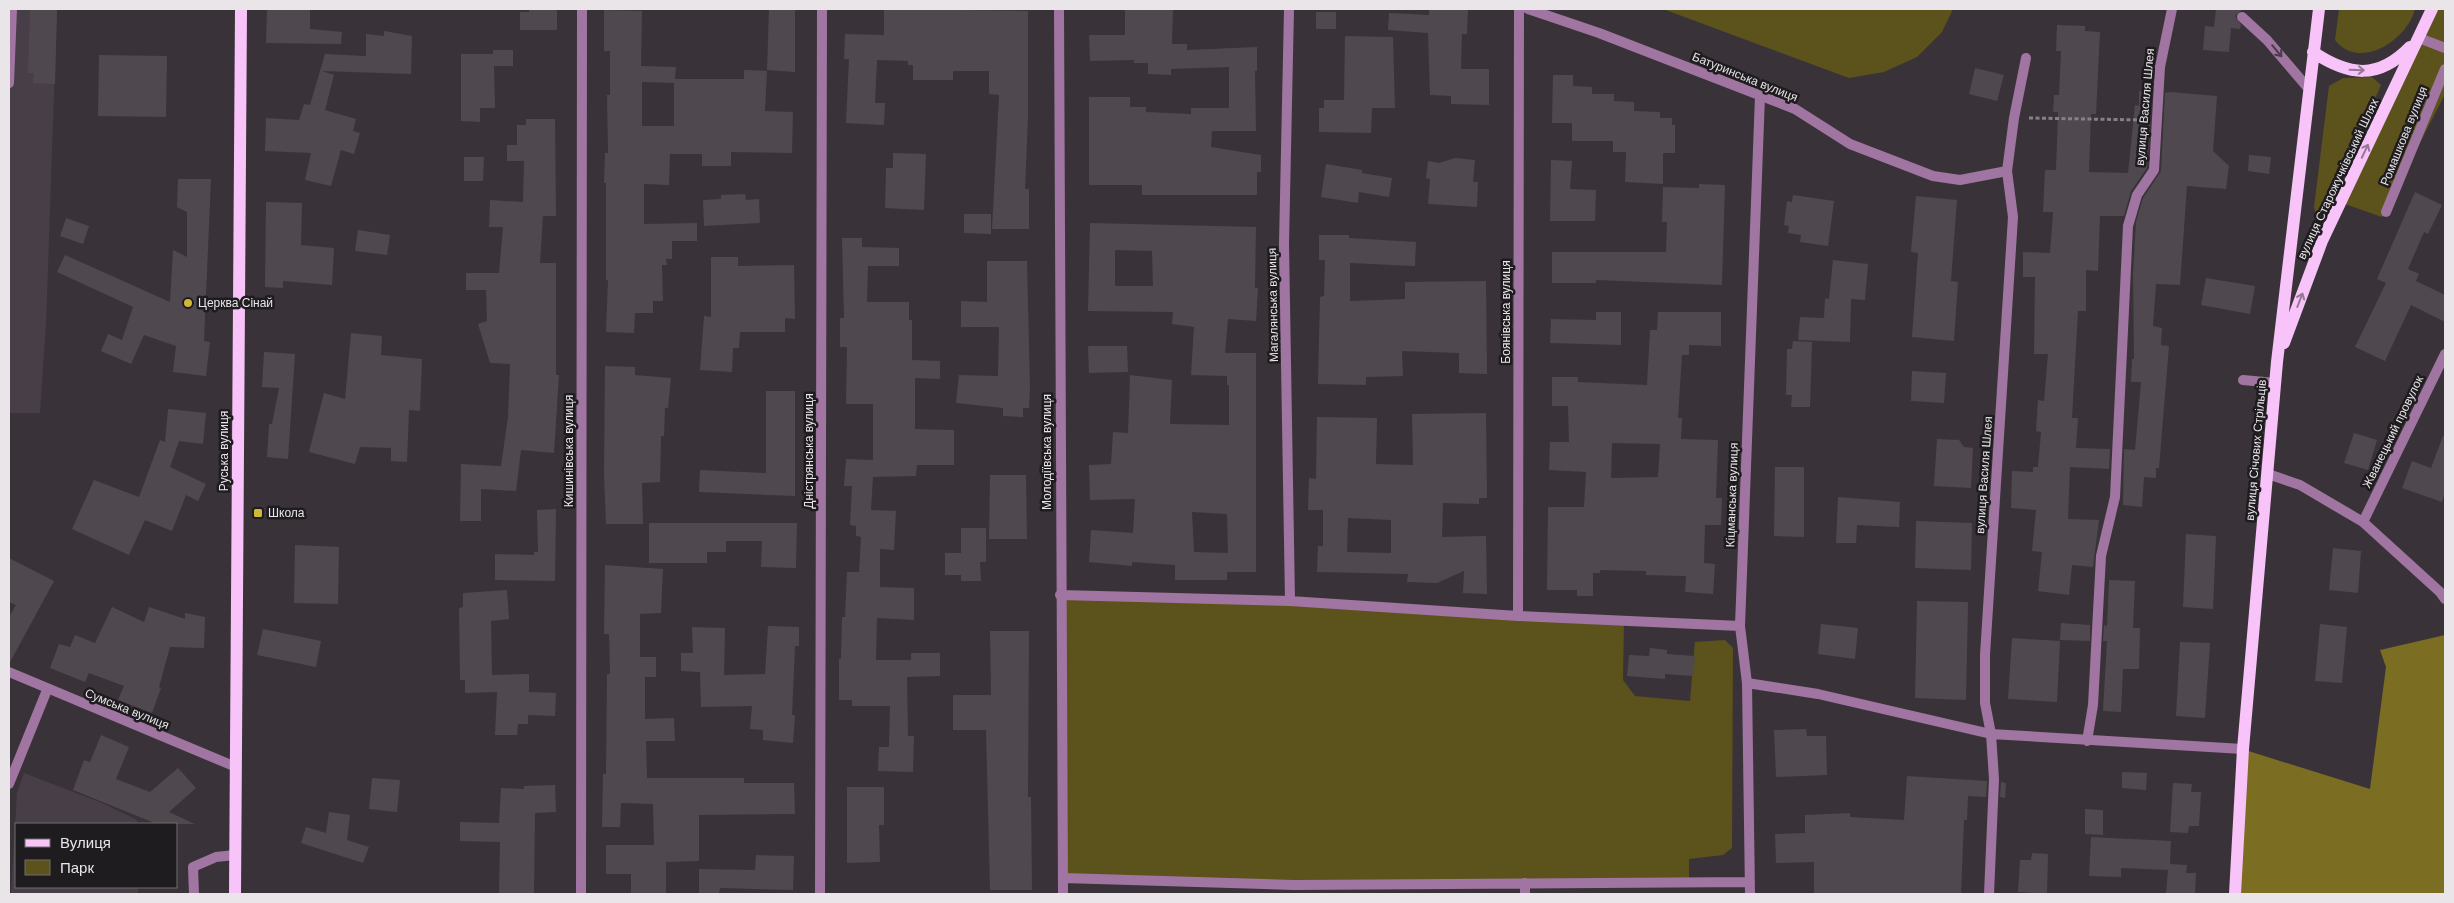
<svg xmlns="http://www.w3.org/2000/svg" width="2454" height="903" viewBox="0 0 2454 903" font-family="Arial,sans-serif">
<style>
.built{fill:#483e48}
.green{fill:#5c521b}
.forest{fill:#7b6d21}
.building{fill:#4f494f;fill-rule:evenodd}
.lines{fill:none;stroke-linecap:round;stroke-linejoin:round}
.path{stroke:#868186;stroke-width:3;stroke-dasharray:4 2.5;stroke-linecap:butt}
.lane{stroke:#a075a1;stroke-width:10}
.street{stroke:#a075a1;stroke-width:10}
.primary{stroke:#f8c3f8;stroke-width:12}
.oneway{stroke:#4c3b4c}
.oneway2{stroke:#967896}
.poi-dot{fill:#cfb837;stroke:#1e1c1e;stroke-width:2}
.labels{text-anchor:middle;stroke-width:5;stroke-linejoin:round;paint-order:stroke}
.street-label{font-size:12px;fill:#e9e5e9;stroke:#1e1c1e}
.poi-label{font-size:12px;fill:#e9e5e9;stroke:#1e1c1e;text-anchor:start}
</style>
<rect width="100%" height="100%" fill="#393339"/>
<path class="built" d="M9,9H57L46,323L40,413H9Z
M24,773L102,803L137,820V824H16V887H138V894H11L17,793Z"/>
<path class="green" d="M1663,9H1953L1942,32L1917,57L1884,72L1849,78Z
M2339,9H2415C2408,39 2360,72 2335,40Z
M2433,9H2445V94L2382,217L2342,203Z
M2372,77L2381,85L2324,214L2316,215L2314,207L2329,86L2343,78Z
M1060,595L1624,620L1623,680L1635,696L1690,701L1695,642L1725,640L1733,648L1732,848L1723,855L1689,859V883L1062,879Z"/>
<path class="forest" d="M2445,635V894H2234L2242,749L2370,789L2386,667L2380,650Z"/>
<path class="building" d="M30,9H57L55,84L33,83L34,73H28Z
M529,9H557V30H520V12H529Z
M769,9H795V72L767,70Z
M884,9L1028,11V117L1025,189H1029V229H992L999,95L989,94V71H953V80H913V65H908V61L877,60L875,103H885L884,125L846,123L849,59H844L845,34L884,35Z
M1125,9H1173L1172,44H1187V50L1257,47V71H1255L1256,131H1212L1211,147L1261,155V172H1257V195H1142V185H1089V97H1130V107H1146V112L1191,114V108H1229V67L1171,69V75L1148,74V63H1134V60L1090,61L1089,35H1125Z
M1429,9H1468L1467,34H1462L1461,69H1489V105L1451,104V96L1430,95L1428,33L1388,30L1389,13L1429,15Z
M2216,9H2243L2235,16L2241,25L2240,29L2231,28L2229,52L2203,50L2205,26L2214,27Z
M267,10H310V29L342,32L341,44L266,43Z
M604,10L642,11L641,66L676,67L675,79H744V70L767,71L765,111L793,112L792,153L731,152V166H702V154H670L669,185L644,184V224L697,223V241H672V259H666L667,265H662L663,301H653V313H635L634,333L606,332L608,280H606V183H604L605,153H608L607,95H610V51H604ZM642,82L674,83V126H642Z
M1316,12H1336V29H1316Z
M2057,25L2085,26V31L2100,32L2096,114H2091L2089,172L2128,173L2135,105L2139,106V91L2152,92L2147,168L2131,191L2124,216H2100L2098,271L2086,270V311H2078L2072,418H2078L2076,448L2110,449L2109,469L2070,467L2068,519L2099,520L2093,567L2072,565L2069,595L2038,591L2042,552L2032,551L2036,510L2011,508L2012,471L2033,472V467H2038L2041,432L2036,431L2038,400L2044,401L2048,354H2034L2035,277H2023V252L2050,253L2053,212H2043L2045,170H2056L2058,112H2053L2054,95H2059L2061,51H2056Z
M384,31L412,36L411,74L322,71L334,75L325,110L356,119L353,131L360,133L354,154L341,150L331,186L305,180L311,153L265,151L266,118L299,120L304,104L310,105L325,54L366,56V34L384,36Z
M1345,36L1393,37L1395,108H1372L1371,133L1319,132V108H1324V100H1344Z
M493,50H513V66H494L495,108H480V122L461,121V54H493Z
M99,55L167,56L166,117L98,116Z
M1975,68L2004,75L1997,101L1969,94Z
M1553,75H1573V86L1592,87V94H1614V101L1634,102V111L1660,112V118H1672V125H1675V153H1663V184L1625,182L1626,152H1613V141H1572V123H1552Z
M2170,92L2217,96L2213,151L2229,166L2226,189L2187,186L2180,285L2156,284L2153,326L2162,328L2161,345L2169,346L2159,468H2156V478L2144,477L2142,507L2123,505L2124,449L2135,450L2141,382H2131L2132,359H2134L2133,274L2136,222L2143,198L2161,171L2165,93Z
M526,119H555L556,216H543L540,263H556V375H559L554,453L521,450L516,491L481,489V521H460L461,464L501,466L508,417L510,364L490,363L478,324L487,321L486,290H466V273H499L503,227H489L490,200L523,202L524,161H507V145H517V125H526Z
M893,153L926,154L924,210L885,208L886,168H893Z
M2249,155L2271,157L2269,174L2248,171Z
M464,157H484L483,181H464Z
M1455,158L1475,160L1473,182H1478L1477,207L1428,204L1430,179L1426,178L1428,161L1439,163Z
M1551,160L1572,161L1570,189L1596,190L1595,221H1550Z
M1326,164L1362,170V173L1392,178L1389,197L1359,192L1358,203L1321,197Z
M178,179H211L204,341L210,342L206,376L173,372L176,346L144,335L131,364L101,351L108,334L122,340L133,307L57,272L65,255L170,302L173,250L187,257V212L177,207Z
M1699,184L1725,185L1722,285L1596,280V283H1552V252H1666L1667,222H1662L1663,187L1699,188Z
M2415,192L2442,205L2428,234L2424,232L2408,269L2419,274L2416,281L2445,295V322L2411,305L2385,361L2355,347L2386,283L2377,279Z
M745,194L746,200L759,199L760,223L704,226L703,200L721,199V195Z
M1793,195L1834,201L1828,246L1800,242L1801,235L1788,233L1789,226L1784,225L1787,201L1792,202Z
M1916,196L1957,200L1951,281L1958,282L1954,341L1912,337L1918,253L1911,252Z
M266,202L302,203L301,245L334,248L332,285L283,281V288L265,287Z
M964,214H991V234L964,233Z
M66,218L89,226L83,244L60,236Z
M1090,223L1256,227L1255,288H1258L1256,321L1228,319L1225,353H1256V572H1227V580H1175V565L1132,562V566L1089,562L1091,530L1133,533L1135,499L1090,500L1089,465L1111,464L1113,432L1128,433L1130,375L1172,380L1170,424L1229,425V385H1227V376L1191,375L1194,327L1172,324L1173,312L1088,311ZM1115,250L1152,251L1153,286H1115ZM1192,512L1227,514L1228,553L1194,552Z
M358,230L390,235L387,255L355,251Z
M1319,235H1349V238L1416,242L1415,266L1350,263V301L1405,299V282L1486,281L1487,374L1459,373V353L1402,351L1403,376L1366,377V385L1318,384L1320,297L1324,296L1325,260H1319Z
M842,238H862V247L899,248V266H868L867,302H909V320H912V360L940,361V379L915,378V429L954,430V465H917L916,476L873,477L871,510L896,511L894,550L880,549V587L914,588V620L877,618L876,660H911V653H940V676L907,677L908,736H914L913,772L878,771L879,747H889L890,706H852V700H839V659H841L842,617H845L847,572H859L861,537L856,536V526L850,525L852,486H844L846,459L873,460V404H846L847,347H840V318H844Z
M711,257H738V266L794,265L795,319L785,318V332H740L739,348H733L732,372L700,370L704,316L711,317Z
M1833,260L1868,264L1865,300L1851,299L1850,342L1798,340L1800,317L1824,318L1825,298L1829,299Z
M987,261H1027L1030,388L1029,408H1023V417L1003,416V408L956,403L959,375L998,376L999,327H961V301L987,302Z
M2206,278L2255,286L2250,314L2201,305Z
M1596,312H1621V345L1550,343L1551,319L1596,320Z
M1658,312H1721V346L1689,345V355H1682L1678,418H1682L1681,439L1718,440L1716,498H1722L1721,525H1705L1704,563L1715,564L1713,594L1685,592L1686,576L1646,575V571L1600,570V573H1593V596H1577V590H1547L1548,507H1584L1586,472L1549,470L1550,442H1569L1568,406H1552V377H1578V382L1647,385L1650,330H1657ZM1612,443L1660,444L1658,477L1611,478Z
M351,333L382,336L381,355L422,359L420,411L409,410L407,462L391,461V448L360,447L355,464L309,452L324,393L345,399Z
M1793,341L1812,342L1810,407H1791L1792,395H1786L1787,349H1792Z
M1088,346H1127L1128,372L1089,373Z
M264,352L295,354L288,459L267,457L269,424H272L279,388L262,387Z
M605,366L635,367V375L671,378L668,408H665L664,436H661L660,482L642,483L643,524H606L604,475Z
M1912,371L1946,373L1944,403L1911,401Z
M766,391H795V496L699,492L700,470L766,473Z
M168,409L206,413L203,444L179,441L170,467L206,484L198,501L186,495L172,531L145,520L129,555L72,529L94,480L139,497L160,440L165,442Z
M1486,413L1487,498H1479V504L1443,503L1442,537L1486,536L1487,594L1463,593L1464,571L1437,583L1407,582L1408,574L1317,572L1318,546H1323V510H1308L1309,478L1316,479L1317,417L1377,418L1376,464L1413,465L1412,414ZM1348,518L1391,520V553L1347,552Z
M2354,433L2377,440L2368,470L2344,463Z
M2443,436H2445V492L2442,502L2402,488L2412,461L2431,468Z
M1937,439L1959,440L1964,447L1973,448L1971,488L1934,486Z
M1775,467H1804V537L1774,536Z
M990,475H1026L1027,539H989Z
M1838,497L1900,502L1899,527L1857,525L1856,543H1836Z
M556,509L555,581L495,580V554L534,555V552H538L537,510Z
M1916,521L1972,523L1971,570L1915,568Z
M649,523H797L796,568L761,567L762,541H726V552H707V563H649Z
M961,528H986V562H980L981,581H961V575H945V553H961Z
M2186,534L2216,536L2213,609L2183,607Z
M295,545L339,547L338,604L294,603Z
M2333,548L2361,551L2358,593L2329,590Z
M9,558L54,581L9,664V617L16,605L9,602Z
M605,565L663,569L661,613L640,614V657H656V677H645V719L674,718L675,741H646L647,778H744V783H794L795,814L699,815V861L666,862V894H631V874H606V845H654L653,804L621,803L620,827H602L603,774H606L607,674H610L609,634H604Z
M2109,580L2135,581L2133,628H2140L2139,669H2123L2121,712L2103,711L2107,641H2103L2104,625L2107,626Z
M507,590L509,619L491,621L492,675L529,674V692L556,693L555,716L528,715V724H518L517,735H495L497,692L465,693V680H460L459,608L463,607V593Z
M1917,601L1968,602L1966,700L1915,698Z
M112,607L144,622L149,607L185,619V613L205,617L204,648L170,647L159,687L161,688L152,713L118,700L124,686L89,673L85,682L50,668L59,644L70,647L75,635L95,643Z
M2061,623L2090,625V641L2060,640Z
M1821,624L1858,628L1855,659L1818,654Z
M2320,624L2347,627L2342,683L2315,681Z
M768,626L799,627V646H795L792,715H795L793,743L763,740V730L750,729L752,706L701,707L700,672L681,671V653H693L692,627L725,628L724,675L765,674Z
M263,629L321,641L316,667L257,655Z
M990,631H1029L1028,797H1031L1032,890H990L986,730H953V695H991Z
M2012,638L2060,641L2057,702L2008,699Z
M2180,642L2210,643L2205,718L2176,716Z
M1650,648L1667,650V654L1695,656L1693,676L1665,674V679L1627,676L1629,655L1649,656Z
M1806,729L1807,736H1826L1827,775L1776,777L1774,730Z
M101,735L129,747L116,779L150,792L178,768L196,788L169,812L195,824H157L73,790L84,760L90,762Z
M2122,772L2147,773L2146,790L2122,788Z
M1907,776L1987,781L1986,797L1968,796L1967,820H1964L1961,894H1814V862L1776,863L1775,834L1805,833V815L1850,813V817L1904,820Z
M372,778L400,780L397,812L369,809Z
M2001,782L2006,783L2005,798L2000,797Z
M2173,783L2192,784L2191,792H2201L2199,826H2189L2188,833L2170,832Z
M555,785L556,812L535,813L534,894H499L500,842L460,841V822L499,823L501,788L524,789V786Z
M847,787H884V825H879L880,862L847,863Z
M2085,809L2103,810V835L2085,834Z
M329,812L350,815L347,840L369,847L363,863L301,843L306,827L326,833Z
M2091,837L2171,841L2170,864L2187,865L2186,873H2196L2195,894H2166L2168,870L2121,868V877L2089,876Z
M2032,853L2048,854L2047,894L2018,892L2020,860H2031Z
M756,855L794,856L793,890L720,888L719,894H699V869L755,870Z"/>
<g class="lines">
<path class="path" d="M2029,118L2143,120"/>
<path class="lane" d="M2242,17L2267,40L2308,88
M9,83L12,9
M2243,380L2275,383
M194,894L193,867L216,857L235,855"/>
<path class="street" d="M1059,9L1063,894
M1289,9L1284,244L1290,601
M1528,9L1599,33L1795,109L1850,144L1933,176L1960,180L2007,171
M2419,38L2445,48
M2386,212L2445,69
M2268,474L2300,485L2363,522L2440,592L2445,599
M2363,522L2445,354
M1060,595L1290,601L1518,616L1740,626
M1518,616L1519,9
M9,672L236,767
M1747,683L1818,694L1991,734L2243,749
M2087,741L2093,705L2101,556L2115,497L2128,226L2137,195L2154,170L2160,67L2172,9
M9,784L47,690
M1063,878L1294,885L1750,882
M581,894L582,9
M820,894L822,9
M1525,894V883
M1750,894L1747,683L1740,626L1760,96
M1989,894L1994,779L1991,734L1985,703V655L2013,217L2007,171L2014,118L2026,58"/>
<path class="primary" d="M2313,52C2349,76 2378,80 2410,47
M2284,343L2322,241L2432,9
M235,894L241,9
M2235,894L2243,749L2277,362L2319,9"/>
</g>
<defs><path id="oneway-shaft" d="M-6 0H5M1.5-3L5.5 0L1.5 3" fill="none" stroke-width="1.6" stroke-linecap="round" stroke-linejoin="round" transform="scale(1.25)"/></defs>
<use class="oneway" href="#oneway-shaft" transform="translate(2277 51) rotate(50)"/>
<g class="oneway2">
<use href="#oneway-shaft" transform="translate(2357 70) rotate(2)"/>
<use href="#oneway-shaft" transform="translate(2365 151) rotate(-65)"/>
<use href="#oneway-shaft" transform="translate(2300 300) rotate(-69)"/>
</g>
<g class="poi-dot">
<circle cx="188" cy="303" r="5"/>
<rect x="253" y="508" width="10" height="10" rx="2.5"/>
</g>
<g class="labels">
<g class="street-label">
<text transform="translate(1745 77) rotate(22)" y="4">Батуринська вулиця</text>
<text transform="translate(2145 107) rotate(-85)" y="4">вулиця Василя Шлея</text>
<text transform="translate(2404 136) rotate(-68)" y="4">Ромашкова вулиця</text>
<text transform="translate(2338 179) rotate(-65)" y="4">вулиця Старожучківський Шлях</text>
<text transform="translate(1273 305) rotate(-91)" y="4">Магалянська вулиця</text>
<text transform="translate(1506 312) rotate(-90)" y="4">Боянівська вулиця</text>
<text transform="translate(2393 432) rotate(-64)" y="4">Жванецький провулок</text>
<text transform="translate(2256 450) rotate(-85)" y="4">вулиця Січових Стрільців</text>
<text transform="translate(224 451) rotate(-90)" y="4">Руська вулиця</text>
<text transform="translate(569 451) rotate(-90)" y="4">Кишинівська вулиця</text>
<text transform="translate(809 451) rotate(-90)" y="4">Дністрянська вулиця</text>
<text transform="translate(1047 452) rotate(-90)" y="4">Молодіївська вулиця</text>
<text transform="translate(1984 475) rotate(-86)" y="4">вулиця Василя Шлея</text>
<text transform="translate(1732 495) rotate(-88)" y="4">Кіцманська вулиця</text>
<text transform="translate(127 709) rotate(22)" y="4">Сумська вулиця</text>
</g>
<g class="poi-label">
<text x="198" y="307">Церква Сінай</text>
<text x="268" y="517">Школа</text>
</g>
</g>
<rect width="2454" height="903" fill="none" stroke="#e9e5e9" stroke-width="20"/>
<rect x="15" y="823" width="162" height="65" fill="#1e1c1e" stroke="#6f6c6f"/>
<rect x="25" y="839" width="25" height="8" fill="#f8c3f8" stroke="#6f6c6f"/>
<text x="60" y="848" font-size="15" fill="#e9e5e9">Вулиця</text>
<rect x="25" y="860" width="25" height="15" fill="#5c521b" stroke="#6f6c6f"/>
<text x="60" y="873" font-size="15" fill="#e9e5e9">Парк</text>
</svg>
